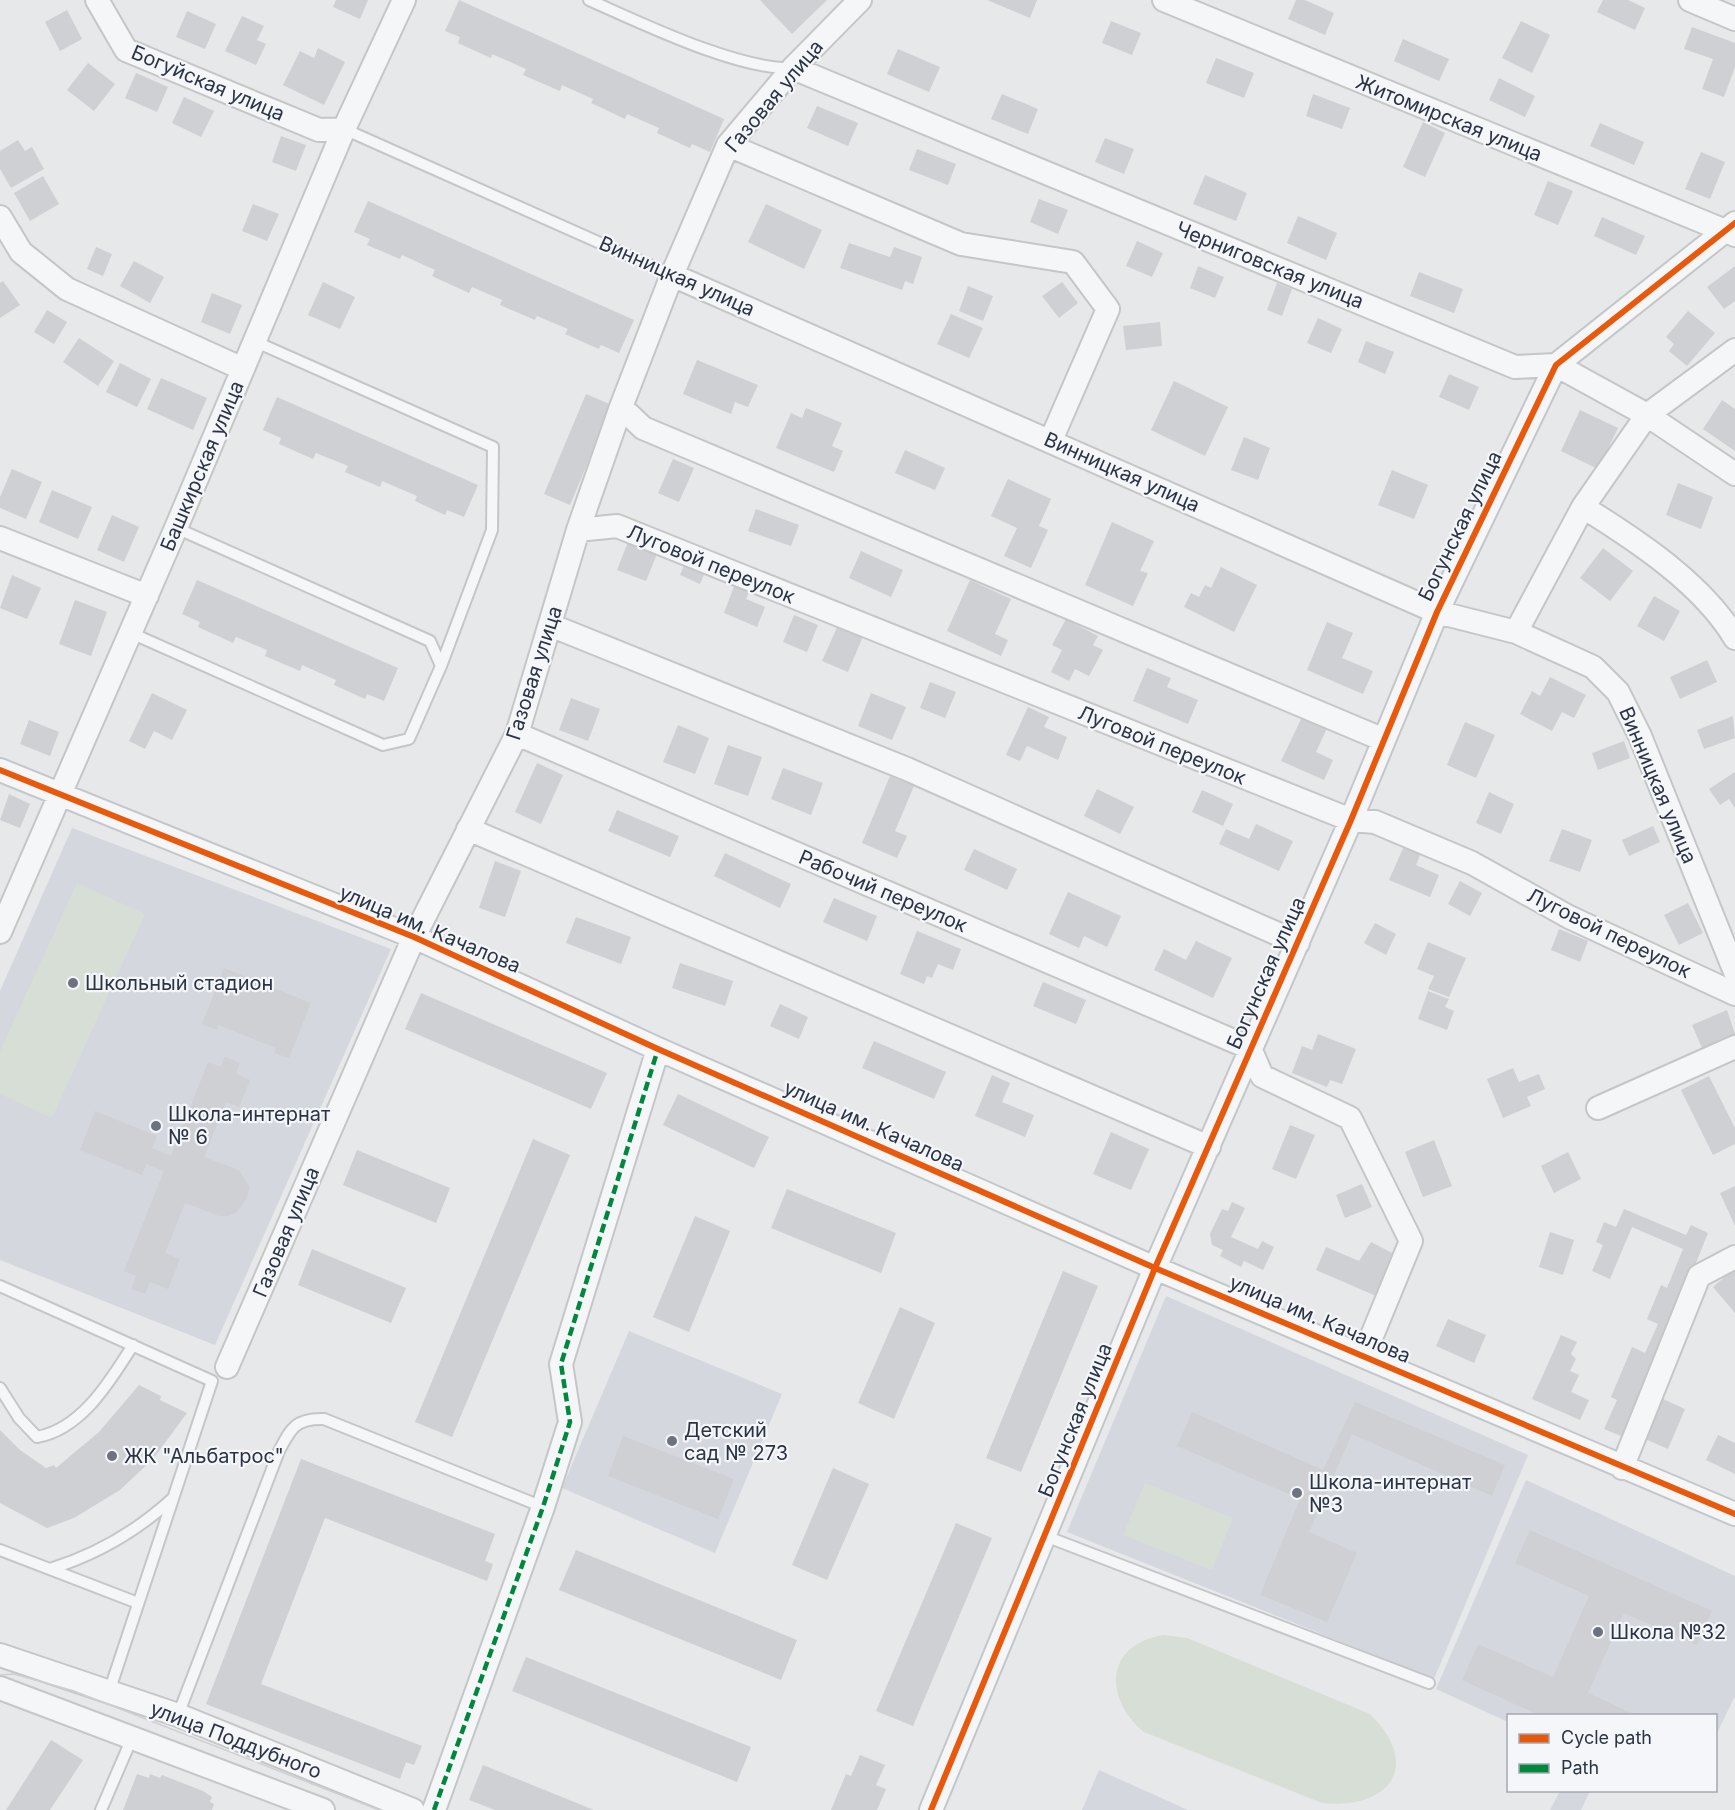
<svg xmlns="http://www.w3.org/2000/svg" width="1735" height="1810" viewBox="0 0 1735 1810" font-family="Inter,sans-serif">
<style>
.built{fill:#d4d7dd}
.green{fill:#d6ded6}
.building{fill:#ced0d3}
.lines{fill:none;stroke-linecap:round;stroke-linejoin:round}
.service-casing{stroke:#c4c6c8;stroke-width:14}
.minor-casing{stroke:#c4c6c8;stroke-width:26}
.service{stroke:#f5f6f7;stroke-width:10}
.minor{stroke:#f5f6f7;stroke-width:22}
.tram{stroke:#cecfd2;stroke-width:1.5}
.quiet{stroke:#00873e;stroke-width:4.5;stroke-dasharray:9 4.5;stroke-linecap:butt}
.cycleway-casing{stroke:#f4f6f9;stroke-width:10}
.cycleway{stroke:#e8590c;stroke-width:6}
.poi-dot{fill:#6c737f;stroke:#f4f6f9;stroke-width:2}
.labels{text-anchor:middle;stroke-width:4.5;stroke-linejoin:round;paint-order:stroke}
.street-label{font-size:20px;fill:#2b3445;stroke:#f4f6f9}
.poi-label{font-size:20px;fill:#2b3445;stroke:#f4f6f9;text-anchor:start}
</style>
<rect width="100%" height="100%" fill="#e6e8ea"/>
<path class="built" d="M72,828L391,949L215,1345L0,1260V991Z
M1166,1296L1528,1455L1434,1679L1067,1532Z
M629,1331L782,1394L715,1553L562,1488Z
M1526,1480L1735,1576V1696L1716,1735V1716H1508V1722L1436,1689Z
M1099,1770L1188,1810H1082Z
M1560,1791V1790L1590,1791L1581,1810H1550Z"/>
<path class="green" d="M77,883L145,914L52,1118L0,1094V1051Z
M1145,1483L1233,1518L1212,1570L1123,1535Z
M1163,1635L1187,1638L1370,1714C1423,1766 1389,1810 1322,1803L1144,1732C1104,1699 1104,1645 1163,1635Z"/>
<path class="building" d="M336,0H368L360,19L333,7Z
M459,0L724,119L710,152L692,144L690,148L657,133L659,128L627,114L625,119L591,103L593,99L562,85L560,91L523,75L526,69L492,54L491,58L458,43L460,37L445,31Z
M760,0H827L792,34Z
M987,0H1037L1030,18Z
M1296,0H1305L1334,13L1325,35L1288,19Z
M1603,0H1628L1645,8L1635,30L1597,12Z
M67,10L82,39L60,51L45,22Z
M187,11L216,24L205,49L176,37Z
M242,16L264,26L257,40L266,44L256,65L225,51Z
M1111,21L1141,33L1132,55L1102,43Z
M1521,21L1550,35L1532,73L1502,58Z
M1692,27L1735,43V67L1724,97L1702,89L1713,59L1684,49Z
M1403,39L1449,59L1439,81L1394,61Z
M318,48L345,62L324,105L283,85L300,51L314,58Z
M898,49L940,67L929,92L887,74Z
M1216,58L1254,73L1244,98L1206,83Z
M88,63L115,84L94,111L67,90Z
M136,73L168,87L157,112L125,98Z
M1499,78L1535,96L1525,117L1489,100Z
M1002,94L1038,109L1028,134L991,119Z
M1313,94L1350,108L1342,129L1306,116Z
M184,97L214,111L201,137L172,123Z
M817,106L858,123L848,146L807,128Z
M1423,122L1445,133L1425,177L1403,167Z
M1600,123L1644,142L1634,165L1590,146Z
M281,136L306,145L296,171L272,162Z
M1105,138L1134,149L1124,174L1095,162Z
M18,140L25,151L32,147L44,169L11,188L0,169V151Z
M917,149L956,164L948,185L909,170Z
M1701,152L1725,162L1710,199L1685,189Z
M1205,175L1247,193L1236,221L1193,204Z
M43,176L59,204L30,221L14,193Z
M1548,181L1573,191L1558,225L1534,215Z
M1039,199L1068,210L1058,234L1030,222Z
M368,201L634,320L619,353L601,345L599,349L565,334L568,329L537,316L535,320L500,305L502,300L472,287L469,293L432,276L435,270L402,255L400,259L367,245L370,239L354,232Z
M253,204L279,214L267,241L242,231Z
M766,204L822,230L804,269L748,242Z
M1298,216L1337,233L1326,260L1287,243Z
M1602,217L1645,236L1636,255L1594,236Z
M1137,241L1163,253L1152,277L1126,266Z
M849,243L890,257L894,247L922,257L913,284L905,281L902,290L840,268Z
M96,247L112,254L103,276L87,269Z
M134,261L164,277L150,303L120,286Z
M1198,266L1224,277L1215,298L1190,288Z
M1735,266V301L1724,309L1707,287Z
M1419,272L1463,289L1454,313L1410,296Z
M3,281L20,305L0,318V283Z
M323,282L355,297L340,329L308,315Z
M1062,282L1078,303L1059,318L1042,296Z
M1277,283L1292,289L1282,316L1267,310Z
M968,286L993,296L983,321L959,311Z
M212,293L242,305L230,334L201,322Z
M47,310L67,322L54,344L34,332Z
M1688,311L1715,333L1687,366L1669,351L1674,344L1666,337Z
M951,314L983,328L969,358L937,344Z
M1318,318L1342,329L1331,353L1307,343Z
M1160,322L1162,346L1126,350L1123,326Z
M79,338L114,361L98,386L63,362Z
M1366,341L1394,352L1385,374L1358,362Z
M697,360L758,385L748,407L735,402L731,414L683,394Z
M120,363L151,379L137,407L106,392Z
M1449,374L1479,387L1469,410L1439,397Z
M161,378L207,398L193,430L147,409Z
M1174,381L1228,407L1205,456L1151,430Z
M586,394L612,405L570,505L544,494Z
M277,397L478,485L464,517L447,510L445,515L415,501L417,496L382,481L380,487L345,472L348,466L316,453L313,459L279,444L281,438L263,430Z
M1722,400L1735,409V451L1703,429Z
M806,408L842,423L832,446L843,451L834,472L776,448L791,413L802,418Z
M1580,410L1618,428L1598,469L1561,451Z
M1244,437L1270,448L1258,480L1231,470Z
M905,450L945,468L935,490L895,473Z
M673,459L694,468L679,502L658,493Z
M12,469L42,482L26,519L0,508V497Z
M1392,470L1428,485L1414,519L1378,505Z
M1008,479L1051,499L1039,526L1048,530L1031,568L1004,556L1017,528L991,516Z
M1678,483L1713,497L1701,529L1666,515Z
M52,490L92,507L78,539L39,522Z
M756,509L799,525L791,546L748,531Z
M112,515L139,527L124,562L97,550Z
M1112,522L1154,541L1140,571L1148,573L1133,606L1085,585Z
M628,542L657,554L646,581L617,570Z
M1603,548L1633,571L1610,601L1580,578Z
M861,551L903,570L891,597L849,578Z
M687,558L707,567L700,584L680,575Z
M1221,567L1257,585L1234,632L1184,607L1191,593L1199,597L1205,585L1211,588Z
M12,575L41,588L27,619L0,608Z
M197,580L398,668L384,701L367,694L365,699L334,685L336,680L302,665L300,671L265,656L267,650L236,637L233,643L198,627L200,622L182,614Z
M970,580L1011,599L995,634L1008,640L1001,656L947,631Z
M736,581L751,587L746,599L765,607L757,627L724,613Z
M1654,596L1680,611L1664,641L1637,626Z
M75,600L107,612L91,656L59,644Z
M794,615L818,625L807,652L783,642Z
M1066,619L1098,636L1093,645L1103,650L1089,676L1075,669L1069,681L1051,672L1062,650L1052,645Z
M1327,622L1353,633L1342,658L1373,671L1363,694L1307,670Z
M839,623L864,634L848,672L822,661Z
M1707,660L1717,682L1680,699L1670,677Z
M1147,668L1171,678L1167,687L1198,700L1188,724L1133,701Z
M1550,677L1586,695L1574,718L1562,712L1552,731L1520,714L1532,691L1540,696Z
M930,682L956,692L945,718L920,708Z
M152,693L187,710L172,740L154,731L145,749L129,741Z
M871,693L906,707L892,740L858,726Z
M571,698L600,709L588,741L559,730Z
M1028,707L1049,717L1044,727L1067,737L1058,760L1027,746L1020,761L1006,755Z
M1303,715L1328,726L1316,752L1333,760L1324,780L1281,761Z
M1733,716L1735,738L1704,749L1697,730Z
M29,720L59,732L50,756L20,744Z
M1465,722L1495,735L1476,778L1447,765Z
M678,725L709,738L695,774L663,762Z
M1624,741L1630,758L1598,770L1592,753Z
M728,745L762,757L748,796L714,784Z
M537,763L563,775L541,824L515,812Z
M783,768L823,783L811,815L771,799Z
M1735,772V808L1729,799L1720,805L1709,789Z
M890,776L914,786L895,831L907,836L897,858L862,843Z
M1097,789L1134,807L1120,834L1084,816Z
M1202,790L1233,804L1223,826L1192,812Z
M1489,792L1514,804L1501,834L1476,823Z
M9,794L30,804L20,828L0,820Z
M617,810L679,836L670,857L608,831Z
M1256,824L1293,841L1279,871L1219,844L1226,829L1249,839Z
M1653,826L1660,842L1629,856L1622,840Z
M1562,829L1592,840L1580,872L1549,861Z
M1404,846L1421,853L1416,865L1439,875L1430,897L1389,880Z
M974,849L1017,869L1007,890L964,870Z
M725,853L791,884L780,908L714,876Z
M495,861L521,871L505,917L479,908Z
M1460,881L1482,893L1470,916L1448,904Z
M1068,892L1121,916L1107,947L1084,936L1079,948L1049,934Z
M834,898L877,916L867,941L823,922Z
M1688,903L1703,933L1679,945L1664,915Z
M576,917L631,937L621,964L566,943Z
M1375,923L1396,934L1386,955L1364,943Z
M1559,929L1588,941L1580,962L1551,950Z
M917,931L961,949L953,970L938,964L932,978L927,976L924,984L900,974Z
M1196,941L1232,958L1213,998L1154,970L1164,949L1186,960Z
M1428,942L1466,958L1449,997L1428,989L1434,976L1417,969Z
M680,963L733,981L725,1006L672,988Z
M224,968L311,1003L289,1058L274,1053L276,1048L218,1025L217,1030L202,1024Z
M1043,982L1086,1000L1076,1024L1033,1006Z
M1428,991L1449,999L1445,1007L1454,1011L1447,1030L1418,1019Z
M421,993L607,1073L591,1109L405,1029Z
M780,1004L808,1017L799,1039L770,1026Z
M1727,1010L1735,1034L1702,1048L1692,1025Z
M1318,1034L1356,1049L1342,1084L1330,1080L1327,1087L1292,1073L1302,1046L1312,1050Z
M874,1041L946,1072L934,1099L862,1068Z
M225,1057L240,1063L236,1074L250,1080L239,1107L226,1102L204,1157L239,1170L249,1187L247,1198L236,1213L228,1216H219L185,1203L165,1253L180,1259L168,1289L150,1282L145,1294L131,1289L136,1276L124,1271L164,1171L146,1164L142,1175L80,1150L95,1111L157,1136L152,1148L171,1156L208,1062L221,1067Z
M1513,1068L1519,1082L1539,1074L1545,1089L1527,1097L1531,1106L1503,1118L1487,1079Z
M992,1075L1010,1083L1002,1102L1034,1115L1025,1137L975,1116Z
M1709,1076L1735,1128V1144L1713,1155L1681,1090Z
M678,1094L769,1137L754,1168L663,1125Z
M1290,1125L1315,1135L1296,1179L1272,1169Z
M1111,1132L1149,1149L1131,1190L1093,1174Z
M533,1139L570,1155L452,1437L415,1422Z
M1434,1140L1452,1186L1423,1197L1405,1152Z
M357,1150L450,1188L436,1223L343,1185Z
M1568,1152L1581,1179L1554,1193L1541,1166Z
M1362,1184L1372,1207L1345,1218L1336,1195Z
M1735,1186V1226L1720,1193Z
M787,1189L896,1233L881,1273L771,1228Z
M1232,1202L1245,1208L1231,1237L1258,1249L1262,1241L1274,1247L1263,1270L1244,1261L1241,1267L1220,1256L1223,1250L1212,1245L1210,1234L1222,1209L1228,1211Z
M1624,1209L1686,1235L1691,1225L1708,1233L1626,1438L1604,1429L1617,1400L1611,1397L1632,1347L1645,1353L1658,1324L1647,1319L1661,1285L1667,1288L1683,1249L1632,1227L1610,1279L1592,1271L1603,1245L1596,1242L1604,1222L1616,1227Z
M695,1216L730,1231L689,1332L653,1317Z
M1550,1232L1574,1240L1563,1275L1539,1267Z
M1371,1242L1396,1255L1376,1296L1316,1270L1326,1247L1359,1261Z
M312,1249L406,1288L391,1323L298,1285Z
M1735,1268V1313L1713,1287Z
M1063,1271L1098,1286L1021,1472L986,1458Z
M900,1307L935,1323L894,1419L858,1403Z
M1448,1319L1486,1335L1474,1363L1436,1346Z
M1561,1335L1577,1342L1571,1354L1576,1359L1570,1371L1579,1375L1571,1392L1589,1400L1580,1420L1532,1399Z
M139,1385L161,1396L160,1400L187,1413L153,1459L120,1490L74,1518L47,1528L0,1503V1430L20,1450L46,1468L54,1465L56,1468L99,1432Z
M1663,1399L1685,1409L1668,1449L1645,1439Z
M1355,1402L1505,1465L1492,1496L1352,1434L1309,1532L1357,1553L1327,1622L1260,1595L1300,1499L1177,1446L1192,1412L1323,1470Z
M1718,1435L1735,1443V1474L1706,1460Z
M623,1436L734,1479L718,1519L608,1476Z
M301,1459L495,1534L485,1561L493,1564L487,1581L325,1518L261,1684L422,1746L414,1765L406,1762L400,1779L206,1704Z
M833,1468L869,1484L827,1580L792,1565Z
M956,1523L992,1538L913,1726L876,1711Z
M1530,1530L1712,1611L1697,1645L1624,1613L1588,1693L1638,1716H1541L1462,1680L1478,1644L1553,1677L1589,1596L1515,1563Z
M576,1550L797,1640L781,1680L559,1590Z
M526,1657L751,1747L737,1782L512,1691Z
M51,1740L83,1760L50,1810H6Z
M860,1755L885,1765L876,1785L886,1789L877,1810H831L846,1774L851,1776Z
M483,1765L594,1810H495L469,1800Z
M137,1774L149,1778L150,1774L160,1778L162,1775L203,1791L212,1797L210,1802L214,1804L212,1810H123Z"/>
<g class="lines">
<g class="service-casing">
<path id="service" d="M589,0C641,23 738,70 792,68
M344,129L672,275
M256,342L493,447L492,530L441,666
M131,633L383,745L409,739L441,666L430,641L176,528
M0,1286L212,1381L109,1692
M0,1388L19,1418L37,1437C82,1429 110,1381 133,1345
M1045,1536L1429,1683
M0,1550L138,1603
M50,1569C95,1555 137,1531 172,1499
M178,1715L279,1451C291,1428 296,1418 324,1419L543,1507
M101,1810L132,1738"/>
</g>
<g class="minor-casing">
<path id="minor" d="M97,0L126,50L319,130L344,129
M1164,0L1735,235
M1690,0L1735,19
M793,68L1515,367L1556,365L1647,415L1735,474
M728,145L961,244L1073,262L1108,309L1051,440
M0,217L21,252L67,289L243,369
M672,275L1437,612L1516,632L1593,667L1618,692L1640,736L1735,972
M621,407L643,428L1384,740
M1583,507C1636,540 1702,583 1735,638
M578,530L617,526L1351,820L1375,822L1472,863L1569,917L1735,994
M0,538L147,596
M550,625L907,769L1298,943
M1516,632L1583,507L1647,415L1735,350
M517,734L1250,1048L1262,1076L1350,1118L1411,1241L1364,1355
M0,770L414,937L658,1049L1155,1268L1735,1514
M468,829L1209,1147
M0,932L176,528L344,129L404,0
M1598,1108L1735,1047
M227,1367L414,937L517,734L578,530L621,407L672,275L728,145L793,68L860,0
M1622,1468L1699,1276L1735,1257
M0,1655L178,1715L413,1810
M0,1688L323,1810
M434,1810L543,1507L570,1422L561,1364L658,1049
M931,1810L1155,1268L1351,820L1437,612L1556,365L1735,223"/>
</g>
<use href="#service" class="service"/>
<use href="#minor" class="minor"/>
<path class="tram" d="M0,1675L14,1674L74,1691L379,1810"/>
<path class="quiet" d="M434,1810L543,1507L570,1422L561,1364L658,1049"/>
<g class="cycleway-casing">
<path id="cycleway" d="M0,770L414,937L658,1049L1155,1268L1735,1514
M931,1810L1155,1268L1351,820L1437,612L1556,365L1735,223"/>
</g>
<use href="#cycleway" class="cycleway"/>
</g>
<g class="poi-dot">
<circle cx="73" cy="983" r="6"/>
<circle cx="156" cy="1126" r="6"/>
<circle cx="672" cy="1441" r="6"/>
<circle cx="112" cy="1456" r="6"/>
<circle cx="1297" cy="1493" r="6"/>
<circle cx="1598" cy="1632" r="6"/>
</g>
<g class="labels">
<g class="street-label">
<text transform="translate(208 83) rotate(23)" y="7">Богуйская улица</text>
<text transform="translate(774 96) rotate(-50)" y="7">Газовая улица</text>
<text transform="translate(1449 118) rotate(22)" y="7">Житомирская улица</text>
<text transform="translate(1270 265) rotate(22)" y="7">Черниговская улица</text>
<text transform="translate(677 276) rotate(24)" y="7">Винницкая улица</text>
<text transform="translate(202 466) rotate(-67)" y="7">Башкирская улица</text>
<text transform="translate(1122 472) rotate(24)" y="7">Винницкая улица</text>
<text transform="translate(1460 526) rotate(-64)" y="7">Богунская улица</text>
<text transform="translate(711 564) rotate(22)" y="7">Луговой переулок</text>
<text transform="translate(534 673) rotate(-72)" y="7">Газовая улица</text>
<text transform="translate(1162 745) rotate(22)" y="7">Луговой переулок</text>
<text transform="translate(1658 785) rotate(67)" y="7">Винницкая улица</text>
<text transform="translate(883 891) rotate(23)" y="7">Рабочий переулок</text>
<text transform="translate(430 929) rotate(23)" y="7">улица им. Качалова</text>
<text transform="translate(1609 933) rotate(26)" y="7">Луговой переулок</text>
<text transform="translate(1266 973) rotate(-66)" y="7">Богунская улица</text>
<text transform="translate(874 1126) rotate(24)" y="7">улица им. Качалова</text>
<text transform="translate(286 1232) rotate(-67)" y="7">Газовая улица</text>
<text transform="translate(1320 1319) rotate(23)" y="7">улица им. Качалова</text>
<text transform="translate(1075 1420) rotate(-68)" y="7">Богунская улица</text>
<text transform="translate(236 1740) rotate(21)" y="7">улица Поддубного</text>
</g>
<g class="poi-label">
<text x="85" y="990">Школьный стадион</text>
<text x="168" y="1121">Школа-интернат<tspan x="168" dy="23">№ 6</tspan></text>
<text x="684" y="1437">Детский<tspan x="684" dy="23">сад № 273</tspan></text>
<text x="124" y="1463">ЖК "Альбатрос"</text>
<text x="1309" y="1489">Школа-интернат<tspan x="1309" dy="23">№3</tspan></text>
<text x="1610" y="1639">Школа №32</text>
</g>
</g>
<rect x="1507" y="1714" width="210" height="78" fill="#f4f6f9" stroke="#a4a8b1" stroke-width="1.5"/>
<rect x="1519" y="1734" width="30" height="9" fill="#e8590c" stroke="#a4a8b1" stroke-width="1.5"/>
<text x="1561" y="1744" font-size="18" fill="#2b3445">Cycle path</text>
<rect x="1519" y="1764" width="30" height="9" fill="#00873e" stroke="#a4a8b1" stroke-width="1.5"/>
<text x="1561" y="1774" font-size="18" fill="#2b3445">Path</text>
</svg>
